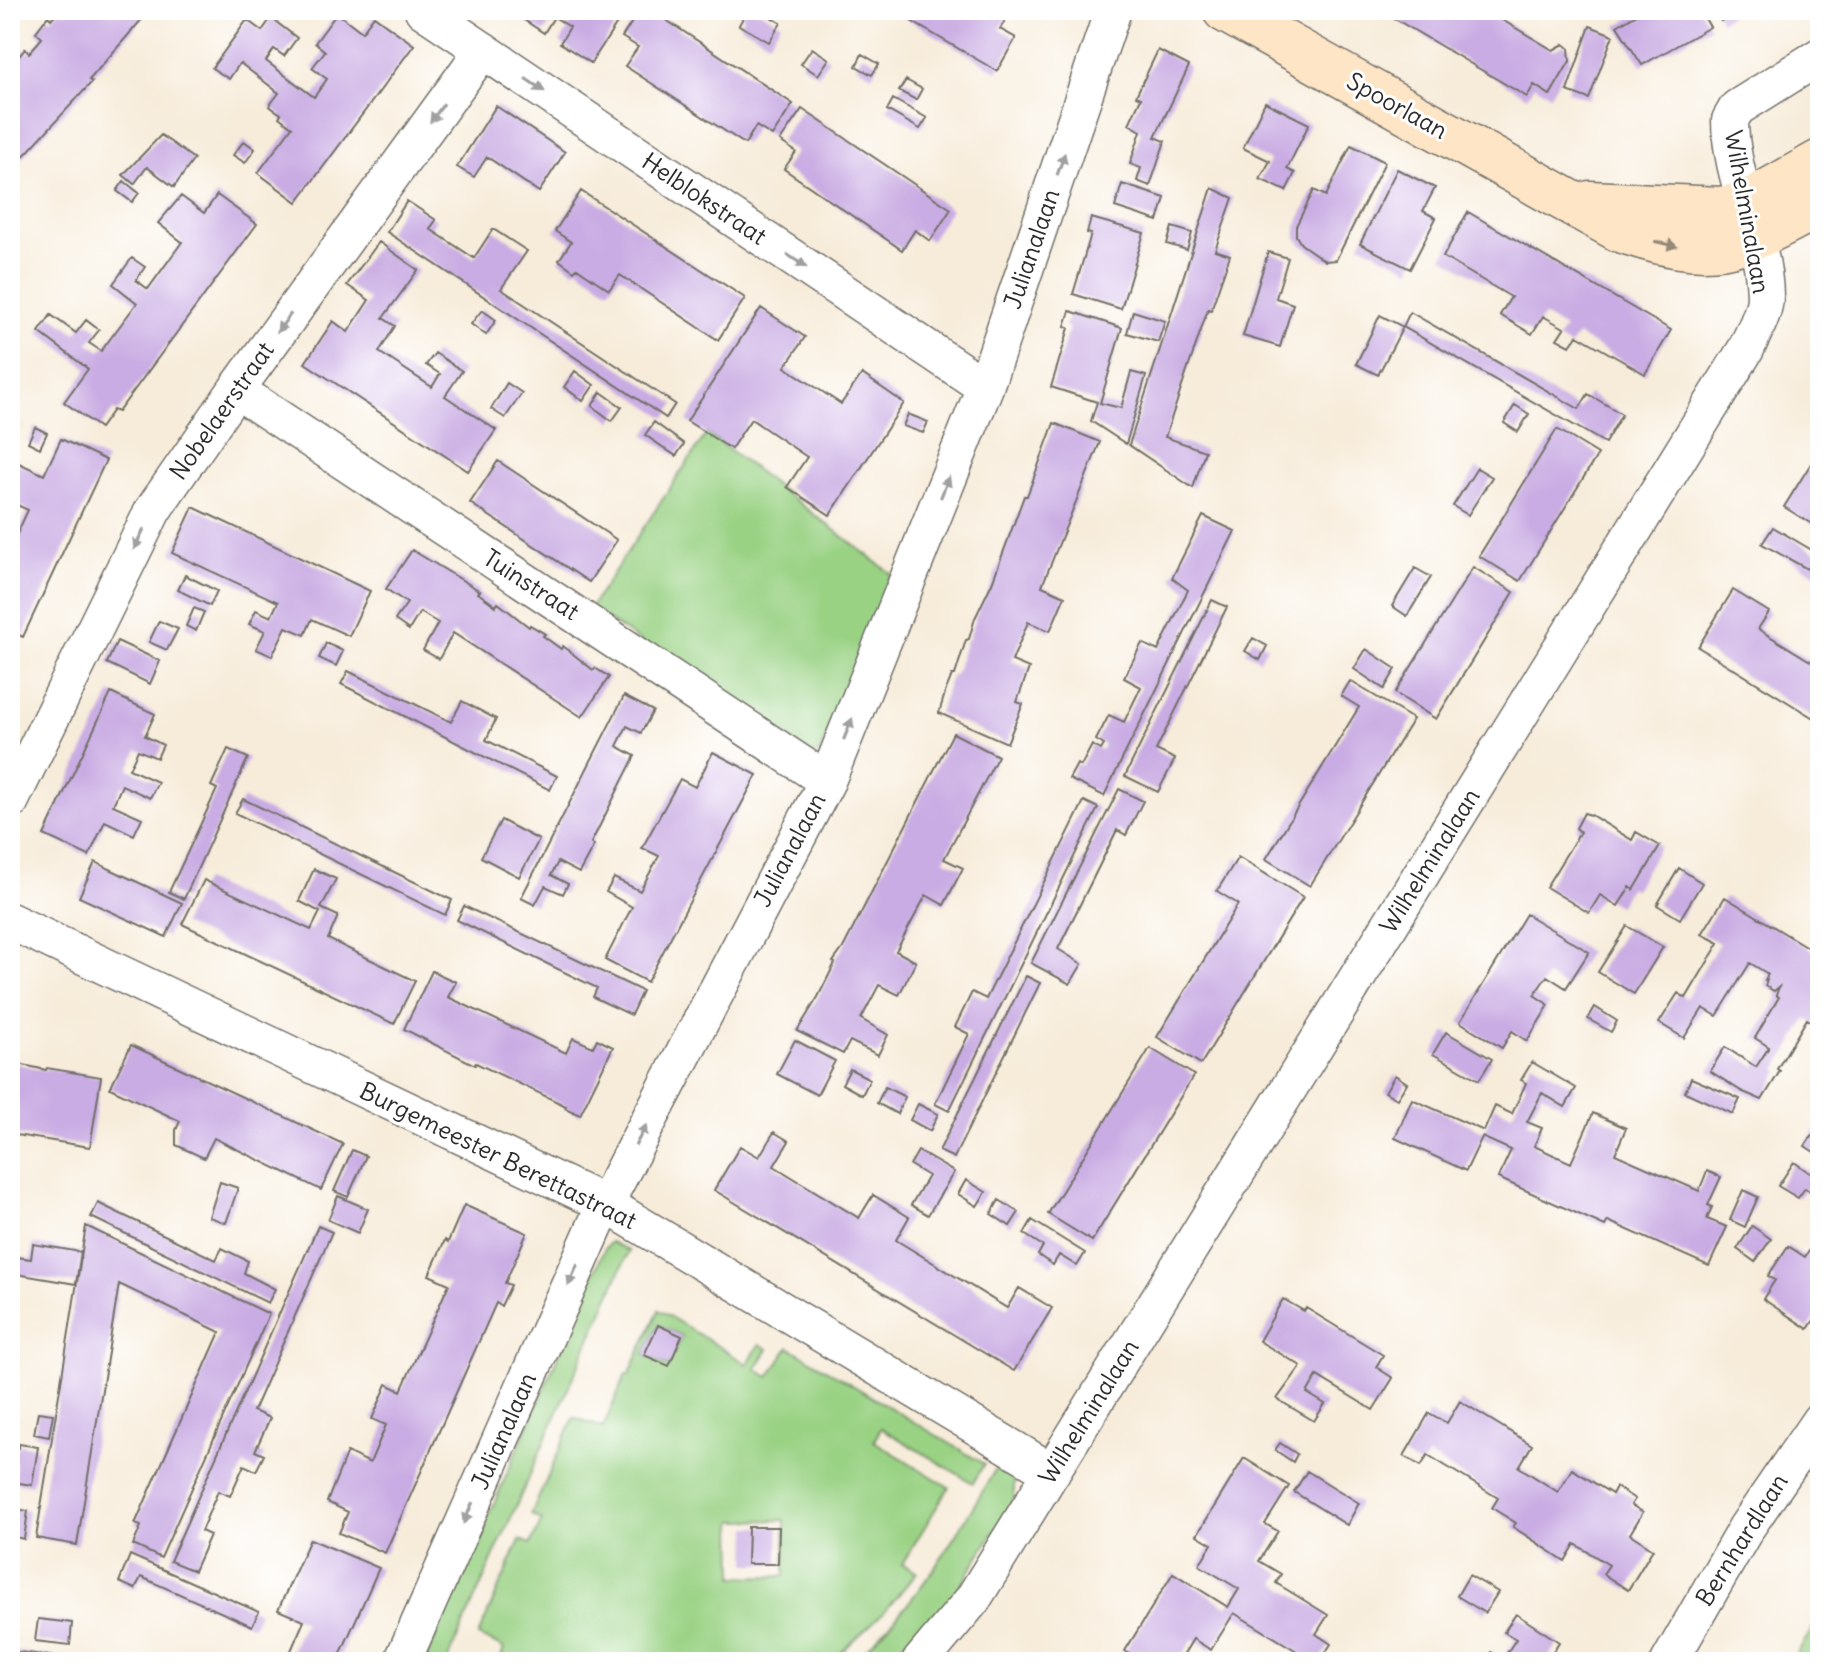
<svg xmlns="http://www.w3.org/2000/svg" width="1830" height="1672" viewBox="0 0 1830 1672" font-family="Delius,sans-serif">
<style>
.green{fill:#9ad284;stroke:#627e58;stroke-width:2;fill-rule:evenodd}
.building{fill:#c9ace3}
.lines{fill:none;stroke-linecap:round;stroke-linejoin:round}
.street-casing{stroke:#726f68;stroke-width:39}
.secondary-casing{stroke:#726f68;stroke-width:47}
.street{stroke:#fff;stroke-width:36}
.secondary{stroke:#fee5c5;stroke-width:44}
.oneway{fill:#a0a0a0}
.oneway2{fill:#948878}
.labels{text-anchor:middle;stroke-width:6;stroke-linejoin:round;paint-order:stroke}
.street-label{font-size:24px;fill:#2b2b2b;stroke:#fff}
</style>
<rect width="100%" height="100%" fill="#fff"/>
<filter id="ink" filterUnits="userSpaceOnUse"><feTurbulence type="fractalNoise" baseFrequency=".0125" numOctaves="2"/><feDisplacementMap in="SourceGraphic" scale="16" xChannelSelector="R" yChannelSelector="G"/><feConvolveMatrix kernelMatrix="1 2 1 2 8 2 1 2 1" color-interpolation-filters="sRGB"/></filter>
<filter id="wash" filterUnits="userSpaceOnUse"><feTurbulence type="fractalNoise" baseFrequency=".006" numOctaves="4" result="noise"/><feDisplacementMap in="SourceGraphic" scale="32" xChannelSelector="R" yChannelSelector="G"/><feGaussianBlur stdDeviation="1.8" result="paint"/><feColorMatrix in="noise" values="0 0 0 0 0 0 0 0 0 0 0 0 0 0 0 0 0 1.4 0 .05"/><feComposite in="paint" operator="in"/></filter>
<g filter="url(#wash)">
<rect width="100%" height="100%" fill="#f7ecda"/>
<path class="green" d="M707,433L892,574L819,754H809L590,608Z
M611,1242L629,1251L447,1662H425L605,1248Z
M659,1310L747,1364L760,1344L768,1349L756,1369L769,1377L789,1347L984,1464L973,1483L881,1428L874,1441L949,1487L902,1564L917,1572L885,1611L831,1662H824L818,1656L810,1662H499L504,1648L478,1636L520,1540L531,1544L542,1520L531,1515L574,1417L603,1428L626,1374L629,1375ZM658,1325L682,1336L668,1366L644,1355ZM785,1520V1576L734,1577L733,1521Z
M1001,1460L1010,1467L1014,1477V1500L956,1593L897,1662H852C918,1605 957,1534 1001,1460Z
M1820,1616V1662H1792Z"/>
<g id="blocks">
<path class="building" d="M59,10L66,13L69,10H150L89,80L92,82L10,171V67L25,49L29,53L42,38L36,32L48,16L51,19Z
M514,10H606L620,19L591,63L560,43L570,27L554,17L544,33L512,12Z
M640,10H651L793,104L772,136L756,126L745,144L625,66L638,47L622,37Z
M733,10H758L781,23L769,42L739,25L744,16Z
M892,10H1011L1000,29L1016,38L997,71Z
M1380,10H1485L1553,50L1564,44L1569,48L1570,61L1550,95L1534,85L1527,97Z
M1643,10H1700L1710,27L1642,65L1617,26Z
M1715,10H1738L1721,21Z
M337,13L362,32L374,16L414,45L297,202L258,173L292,127L279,117L281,114L269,106L279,93L240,63L229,79L212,68L247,20L262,31L271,18L297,38L284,56L274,49L266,61L314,97L327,79L312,68L325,51L315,43Z
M1590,26L1613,35L1589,99L1567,91Z
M812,48L829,59L818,75L801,64Z
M1158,50L1189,66L1155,137L1165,141L1150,186L1137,181L1141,168L1130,164L1141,131L1129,124L1141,98L1136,96Z
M862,54L879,64L872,75L856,66Z
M906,80L922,89L916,100L899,91Z
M893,99L927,118L920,129L887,110Z
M1265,102L1309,124L1287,169L1295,173L1286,191L1260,179L1270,161L1243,148Z
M496,106L565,152L539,192L487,157L474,177L457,167Z
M802,109L951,209L930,241L915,230L902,250L784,169L796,152L780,141Z
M161,135L194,159L174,187L147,167L134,184L123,175Z
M244,141L255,149L245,163L233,155Z
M1351,145L1385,162L1336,260L1325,261L1301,244L1296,236V226L1314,190L1326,196Z
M1397,169L1435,188L1423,211L1436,218L1410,269L1360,244Z
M124,181L139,193L132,202L117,191Z
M1122,184L1165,198L1158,221L1115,207Z
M1212,188L1233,198L1215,250L1230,255L1211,310L1208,309L1165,437L1205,451L1193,488L1129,445Z
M581,191L745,298L718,340L620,275L609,290L577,268L574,271L559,260L571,242L555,231Z
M217,195L257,224L118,412L113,410L100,428L64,402L88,369L39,332L51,315L76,333L86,320L99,330L89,343L101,351L137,303L113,284L123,270L132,258L145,267L136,280L148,289L182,242L158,223L181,196L204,213Z
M407,201L436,220L430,229L474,258L493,229L527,251L501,289L675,404L666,418L387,232Z
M1468,212L1671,330L1645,374L1577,335L1570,346L1557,339L1564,328L1543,316L1532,334L1500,315L1511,297L1443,257Z
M1091,218L1144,233L1121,309L1073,294L1091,234L1087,233Z
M1172,227L1192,233L1187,250L1167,244Z
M379,242L418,270L383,318L395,326L379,352L432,387L440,374L426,365L435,353L462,371L445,396L496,430L468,471L305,363L333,321L348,332L369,300L347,285Z
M1268,252L1288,258L1276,298L1293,304L1280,347L1243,336Z
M761,308L805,337L785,367L841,404L862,374L904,403L830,515L787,487L807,457L751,419L731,449L687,421Z
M482,310L496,320L486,335L471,324Z
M1070,311L1122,328L1100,403L1121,408L1131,372L1146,376L1126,444L1091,421L1097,402L1051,387L1069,328L1065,326Z
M1133,311L1165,321L1158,342L1127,333Z
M1410,312L1579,409L1588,394L1622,414L1605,443L1403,327L1378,375L1356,364L1380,315L1403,327Z
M575,371L594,385L583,401L564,387Z
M507,383L522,393L505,418L491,409Z
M601,392L622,407L612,421L592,406Z
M1515,405L1529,414L1518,432L1504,423Z
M908,414L928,422L923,433L903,426Z
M654,422L684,444L676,456L645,435Z
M1054,423L1100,442L1042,586L1065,596L1050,631L1028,622L1012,661L1029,668L1017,702L1023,704L1007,743L939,713L946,690L952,675H955L966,640L969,639L975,618L992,583L1024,496H1027Z
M35,427L47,433L40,448L28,442Z
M1557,429L1598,454L1520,581L1479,556Z
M61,439L106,460L23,637L10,631V549L28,510L15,504L10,514V478L17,462L44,475Z
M1820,449V529L1784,507Z
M498,461L617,540L589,582L470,503Z
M1477,468L1492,477L1468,515L1453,506Z
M193,507L370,591L349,636L312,619L305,635L286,627L272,656L256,649L265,631L249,624L256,610L271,617L278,602L172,553Z
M1203,516L1235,531L1104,796L1069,779L1077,764L1081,766L1092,745L1101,750L1104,745L1096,740L1109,715L1124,722L1141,687L1124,678L1142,643L1158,651L1188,590L1172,578Z
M1773,527L1820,555V576L1762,544Z
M412,550L480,591L478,593L496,606L498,603L529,627L530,625L545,634L543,636L561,649L563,646L593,670L595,668L609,677L582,717L453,633L439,659L423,650L438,623L420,612L409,630L395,620L407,603L386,589Z
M1473,567L1514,592L1436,719L1395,693Z
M1415,568L1431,577L1407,616L1392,606Z
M185,575L217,591L210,606L178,590Z
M1733,590L1769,612L1758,629L1820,667V722L1698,647Z
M1212,600L1227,607L1156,750L1175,759L1158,792L1125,776Z
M194,608L204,612L196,631L186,626Z
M159,621L178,629L167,650L149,642Z
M1253,638L1267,646L1260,660L1245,651Z
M117,641L160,661L150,684L107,663Z
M326,643L343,651L336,666L319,658Z
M1366,649L1396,669L1384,689L1354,669Z
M348,671L451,722L462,701L496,719L486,740L557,776L550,790L341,684Z
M1350,681L1413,719L1310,886L1266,859L1359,707L1341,696Z
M111,693L155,714L145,736L163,745L157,758L138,750L129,769L158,782L150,798L122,785L113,805L142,818L134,835L105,821L89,856L44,835Z
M624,696L653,711L641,733L627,726L617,746L635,756L591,843L594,845L579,873L558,862L551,875L568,884L563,894L545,886L535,905L521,898Z
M953,733L998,756L944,859L963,868L944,905L926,895L896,951L916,962L899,995L879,985L861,1019L888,1035L878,1055L850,1041L843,1054L797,1031L818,997L835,963L833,962L843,948Z
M228,749L248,758L184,899L169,892L217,789L211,786Z
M713,752L757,775L647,982L605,960L632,907L606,892L614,878L640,891L659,856L642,848L680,779L695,787Z
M1119,789L1143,801L1126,835L1117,830L1058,949L1082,964L1070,984L1031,963Z
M243,799L452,900L445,915L235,813Z
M1084,801L1098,808L949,1111L935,1104L969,1034L955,1027L972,992L986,999Z
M1584,813L1591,815L1632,840L1636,832L1660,846L1634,890L1630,887L1618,906L1600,895L1589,913L1546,887L1580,832L1576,828Z
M501,820L539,840L519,877L481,857Z
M1238,857L1303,897L1201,1064L1157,1037L1238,904L1217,891Z
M95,862L182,903L166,937L79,897Z
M1679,868L1702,883L1680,919L1657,905Z
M314,869L336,879L321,908L338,916L328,939L415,981L394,1024L182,924L204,880L311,930L320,912L299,901Z
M1725,897L1820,955V1027L1807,1019L1777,1069L1780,1071L1762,1100L1741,1091L1710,1071L1725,1047L1756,1067L1769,1047L1755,1038L1779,997L1776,995L1779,987L1774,991L1765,986L1767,980H1765L1768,974L1750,963L1717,1016L1703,1008L1684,1038L1659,1023L1678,993L1686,998L1719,943L1702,934Z
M464,906L642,991L631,1015L593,997L597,988L457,920Z
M1526,914L1589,952L1566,988L1547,976L1534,995L1549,1005L1527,1041L1512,1031L1502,1048L1460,1022Z
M1627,926L1663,947L1634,994L1598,972Z
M432,971L456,982L448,997L566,1053L573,1038L593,1047L597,1039L613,1047L580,1115L565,1108L566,1106L476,1063L475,1065L404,1029Z
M1026,976L1040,983L954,1158L939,1151Z
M1595,1007L1617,1021L1611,1032L1588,1019Z
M1446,1032L1492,1059L1479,1080L1433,1054Z
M795,1040L835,1061L817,1095L777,1074Z
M131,1045L343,1144L321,1190L214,1138L204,1158L176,1145V1130L180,1121L110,1088Z
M1150,1048L1194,1075L1092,1241L1048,1214Z
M10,1062L46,1070L47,1068L101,1077L90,1147L10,1134Z
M1532,1062L1576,1088L1565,1107L1542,1093L1527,1122L1542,1128L1534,1146L1571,1163L1593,1113L1626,1128L1615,1154L1699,1191L1707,1171L1721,1177L1708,1205L1712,1207L1707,1219L1727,1227L1709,1266L1608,1221L1605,1226L1498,1178L1511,1150L1482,1137L1466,1171L1395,1138L1412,1099L1484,1131L1495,1106L1512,1114L1526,1083L1521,1080Z
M850,1069L870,1079L862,1095L842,1084Z
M1395,1075L1407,1083L1397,1099L1385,1092Z
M1691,1078L1740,1099L1733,1114L1685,1092Z
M885,1087L905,1097L897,1114L877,1103Z
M918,1104L938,1114L930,1131L910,1120Z
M1816,1130L1820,1132V1156L1805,1146Z
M774,1132L789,1141L774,1166L859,1218L873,1195L909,1217L896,1240L1007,1308L1019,1288L1052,1308L1014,1371L714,1190L740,1146L759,1157Z
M352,1150L366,1156L348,1197L334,1191Z
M918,1151L954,1172L928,1215L911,1205L928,1176L910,1165Z
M1794,1162L1820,1180V1198L1805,1188L1798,1198L1778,1186Z
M966,1180L986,1192L977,1206L958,1194Z
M220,1182L238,1188L226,1223L209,1217Z
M1743,1190L1758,1197L1745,1227L1730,1220Z
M338,1196L368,1209L358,1233L328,1220Z
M999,1200L1019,1212L1010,1226L991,1214Z
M98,1203L216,1260L222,1248L248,1261L244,1273L275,1289L268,1303L91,1217Z
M464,1205L527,1233L505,1283L511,1285L501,1306L496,1303L385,1553L339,1533L348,1512L327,1502L347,1452L370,1463L386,1425L372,1419L387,1384L401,1391L449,1284L429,1275L445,1240L448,1242Z
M1032,1220L1085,1253L1077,1266L1059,1255L1053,1265L1038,1255L1043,1246L1024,1234Z
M86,1226L269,1314L161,1558L133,1545L141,1526L135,1524L220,1332L119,1284L77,1545L36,1538Z
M318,1226L332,1232L253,1411L270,1418L255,1451L264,1455L256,1471L244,1465L230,1496L218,1491L201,1531L210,1535L194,1571L170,1561Z
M1752,1226L1771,1239L1755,1262L1737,1249Z
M1820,1235V1311L1808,1329L1763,1299L1775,1280L1768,1276L1788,1246L1805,1257Z
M33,1244L81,1252L76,1284L10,1273V1256L31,1259Z
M1283,1299L1304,1311L1306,1308L1383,1355L1376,1367L1393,1378L1373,1410L1317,1376L1307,1393L1325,1404L1314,1421L1277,1399L1301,1366L1259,1341Z
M658,1325L682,1336L669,1366L644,1355Z
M1460,1401L1532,1445L1519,1467L1558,1492L1572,1469L1612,1494L1616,1487L1635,1499L1631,1505L1643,1512L1630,1534L1653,1549L1628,1590L1603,1574L1609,1565L1575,1544L1565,1561L1513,1527L1516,1523L1492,1508L1498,1498L1428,1455L1421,1466L1404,1456L1429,1413L1447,1423Z
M38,1412L53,1414L49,1437L34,1434Z
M1280,1443L1297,1454L1293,1462L1275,1450Z
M19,1444L38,1447L32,1485L13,1482L16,1463L10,1462V1446L19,1448Z
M1244,1458L1289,1486L1265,1524L1278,1531L1259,1561L1281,1574L1276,1583L1328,1615L1316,1634L1331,1644L1319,1662H1315L1234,1613L1211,1650L1193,1639L1179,1662H1144L1125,1651L1173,1573L1228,1607L1239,1589L1199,1565L1212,1544L1197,1535Z
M1307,1471L1359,1503L1347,1525L1294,1492Z
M10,1508L28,1511L24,1539L10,1536Z
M748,1527H779L778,1564H747Z
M310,1539L379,1568L337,1662H286L304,1621L278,1610Z
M130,1555L259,1612L252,1626L141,1577L135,1589L119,1582Z
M1469,1575L1498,1592L1485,1613L1457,1596Z
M1516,1614L1559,1642L1548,1659L1553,1662H1485L1491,1652L1503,1659L1516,1639L1504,1632Z
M38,1619L72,1623L70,1645L35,1641Z
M1820,1643V1662H1808Z
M10,1651L84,1660V1662H10Z"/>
</g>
</g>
<g filter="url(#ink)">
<use href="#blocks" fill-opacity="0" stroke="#726f68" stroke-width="2"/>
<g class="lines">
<g class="street-casing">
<path id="street" d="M423,10L985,387
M236,390L827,781
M10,802L153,510L236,390L483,50
M10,921L605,1204L1052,1472
M402,1662L605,1204L827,781L985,387L1113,10
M920,1662L973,1599L1746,349C1753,333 1765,313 1765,296C1764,236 1730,180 1730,120L1737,108L1820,56
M1669,1662L1746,1528L1820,1420"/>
</g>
<g class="secondary-casing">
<path id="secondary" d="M1225,10L1620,230C1715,262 1735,250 1820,204
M1590,203L1720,209L1745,204L1820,162"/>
</g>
<use href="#street" class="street"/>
<use href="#secondary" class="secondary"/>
</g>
<defs><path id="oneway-solid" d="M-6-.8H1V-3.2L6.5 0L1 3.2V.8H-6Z" transform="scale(2)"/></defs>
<g class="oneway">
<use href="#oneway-solid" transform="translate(535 85) rotate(34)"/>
<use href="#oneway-solid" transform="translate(437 113) rotate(126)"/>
<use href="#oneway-solid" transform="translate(1061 164) rotate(-71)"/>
<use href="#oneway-solid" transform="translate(797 261) rotate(34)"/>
<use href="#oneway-solid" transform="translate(284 323) rotate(126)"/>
<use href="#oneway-solid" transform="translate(945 487) rotate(-68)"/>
<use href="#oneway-solid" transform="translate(139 539) rotate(116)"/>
<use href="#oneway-solid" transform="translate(848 729) rotate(-68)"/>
<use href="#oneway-solid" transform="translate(641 1135) rotate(-62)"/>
<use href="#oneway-solid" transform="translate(573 1275) rotate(114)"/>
<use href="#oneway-solid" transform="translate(468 1513) rotate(114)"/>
</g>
<use class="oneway2" href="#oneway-solid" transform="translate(1666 244) rotate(13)"/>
</g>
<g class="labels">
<g class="street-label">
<text transform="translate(1397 106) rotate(29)" y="8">Spoorlaan</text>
<text transform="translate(704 199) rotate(34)" y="8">Helblokstraat</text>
<text transform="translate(1747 212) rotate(80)" y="8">Wilhelminalaan</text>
<text transform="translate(1032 249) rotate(-71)" y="8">Julianalaan</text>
<text transform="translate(222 411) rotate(-55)" y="8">Nobelaerstraat</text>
<text transform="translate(531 585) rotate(33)" y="8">Tuinstraat</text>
<text transform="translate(790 850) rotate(-62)" y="8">Julianalaan</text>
<text transform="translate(1430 861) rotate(-58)" y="8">Wilhelminalaan</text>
<text transform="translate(498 1156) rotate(26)" y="8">Burgemeester Berettastraat</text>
<text transform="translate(1089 1412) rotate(-58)" y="8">Wilhelminalaan</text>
<text transform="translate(504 1431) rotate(-66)" y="8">Julianalaan</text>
<text transform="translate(1742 1540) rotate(-58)" y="8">Bernhardlaan</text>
</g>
</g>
<rect width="1830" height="1672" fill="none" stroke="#fff" stroke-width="40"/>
</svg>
